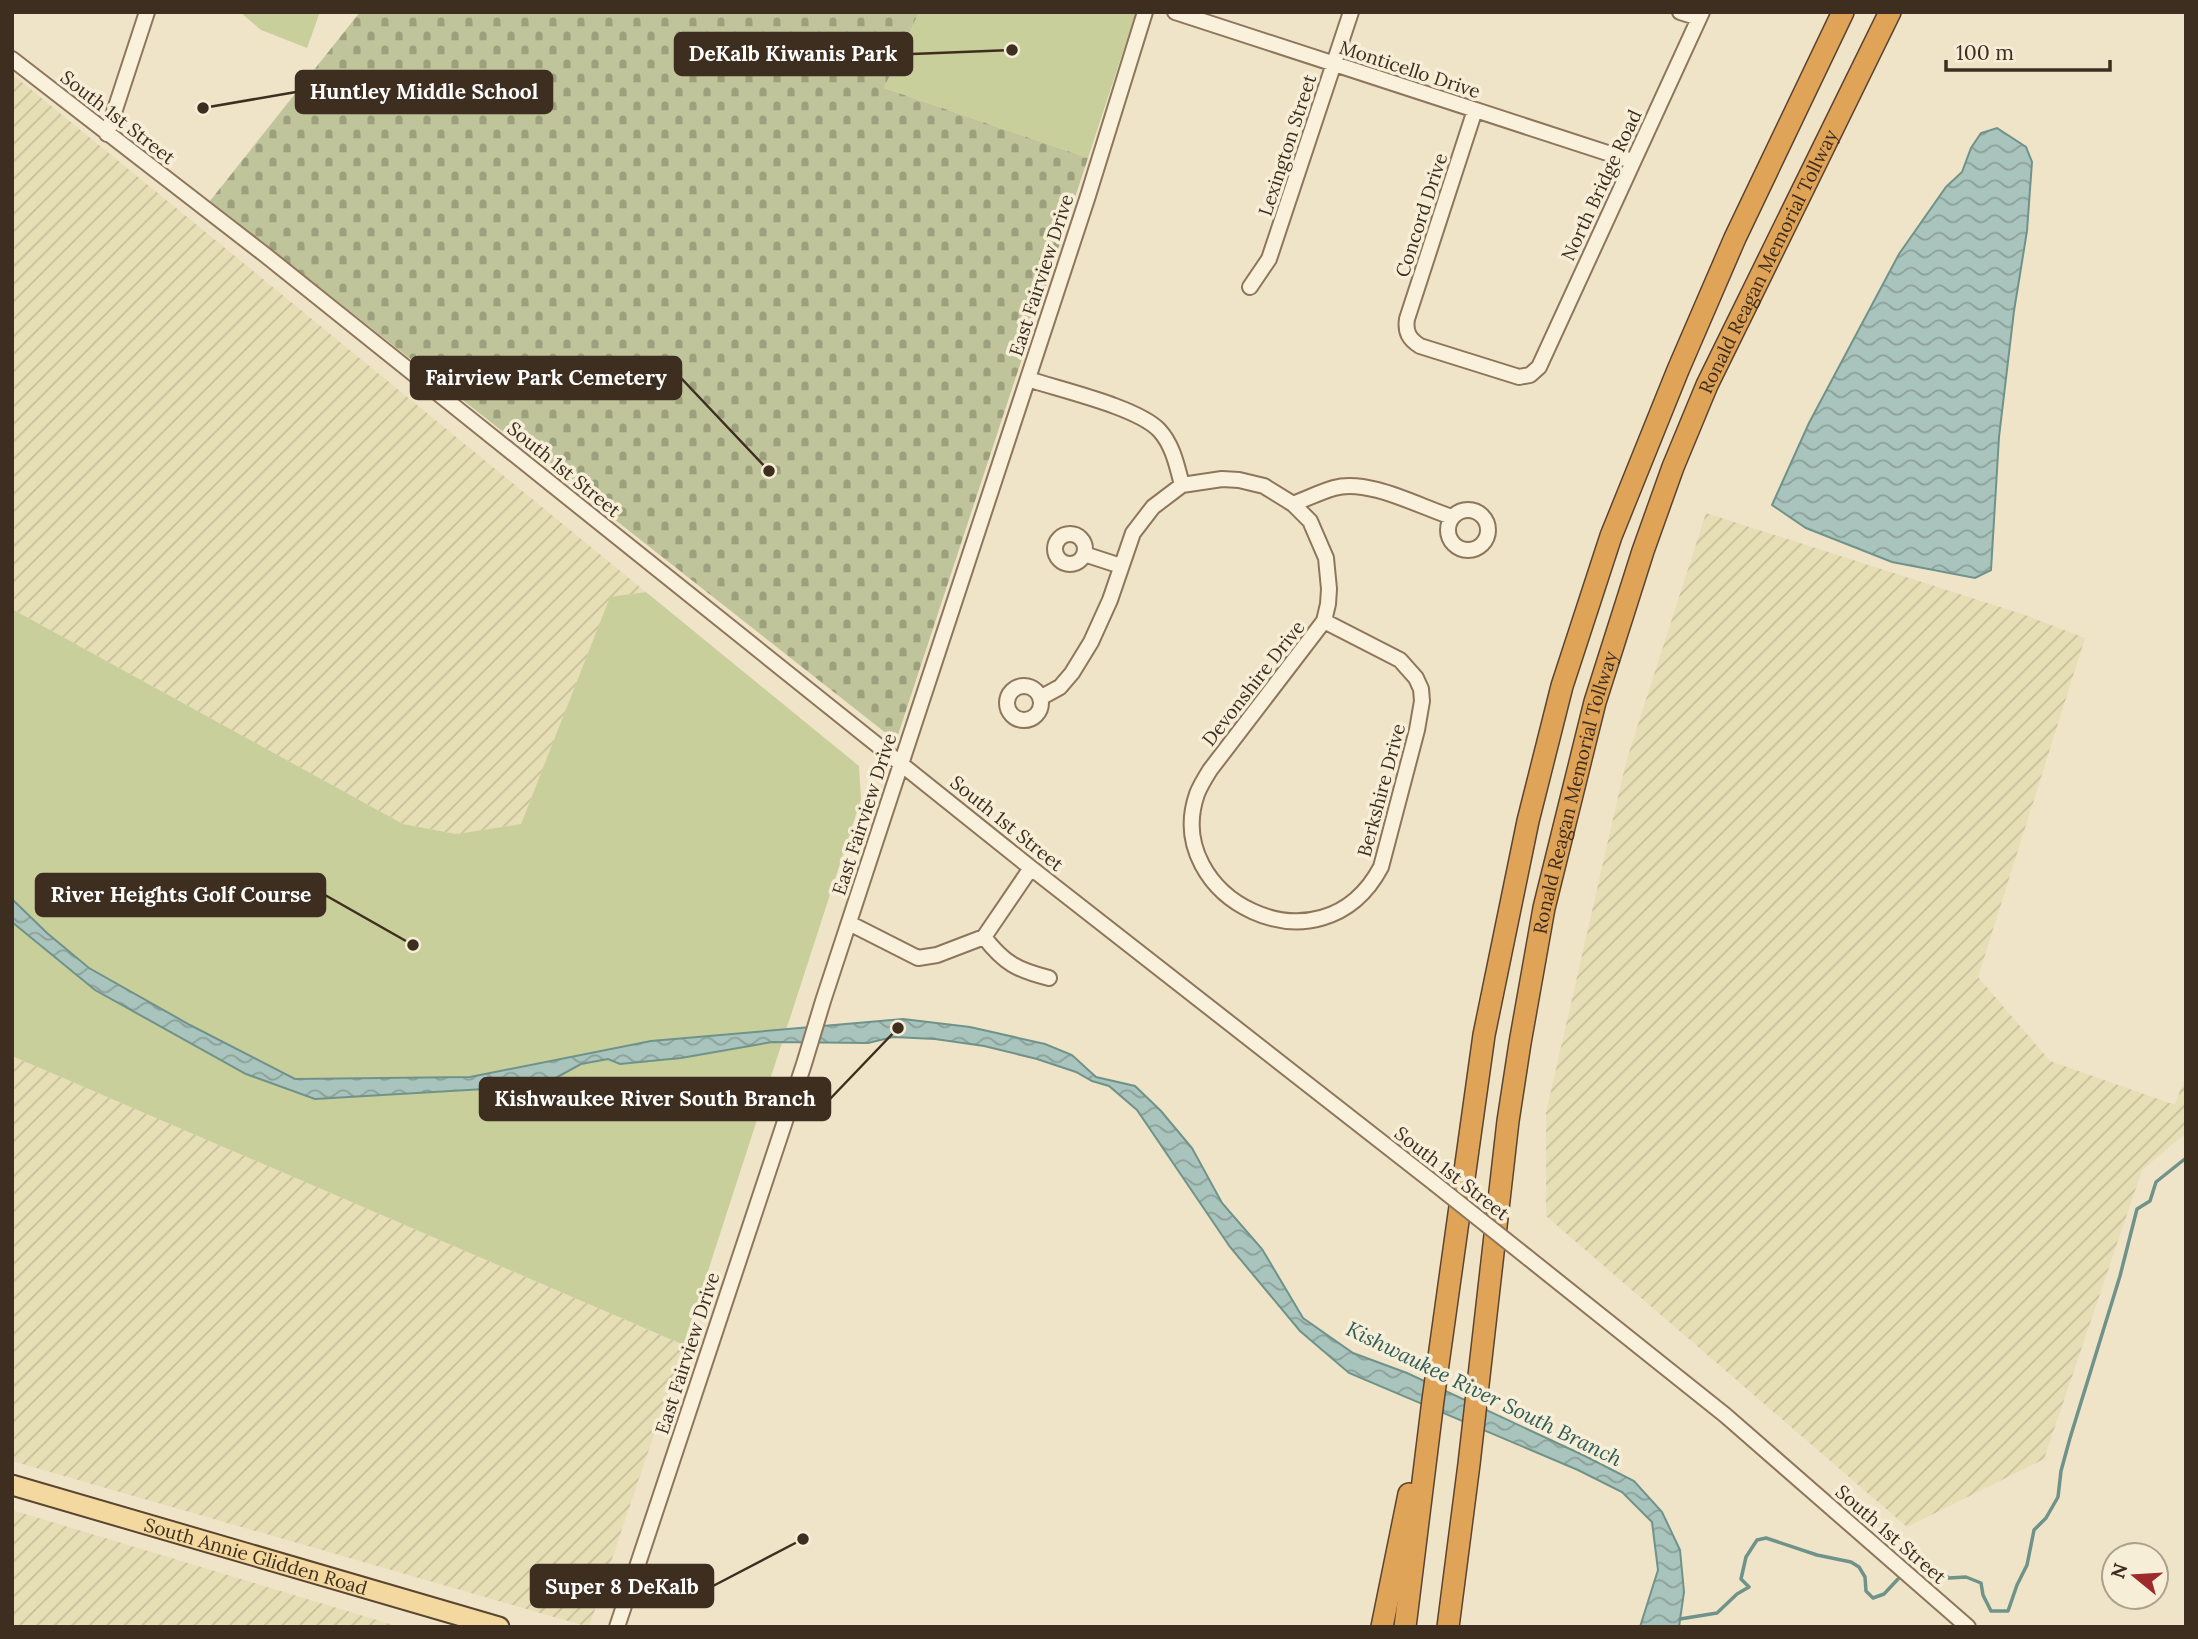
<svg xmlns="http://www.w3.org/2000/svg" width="2198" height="1639" viewBox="0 0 2198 1639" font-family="Lora,serif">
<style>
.farmland{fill:url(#farmland-furrows)}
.green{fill:#c9cf9b}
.cemetery{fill:url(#cemetery-stones)}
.water{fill:url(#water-waves);stroke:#6f938a;stroke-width:2}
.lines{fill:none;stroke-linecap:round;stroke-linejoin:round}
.stream{stroke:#6f938a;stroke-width:3.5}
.minor-casing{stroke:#8d765c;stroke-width:18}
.major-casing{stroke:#5b4430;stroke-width:23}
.highway-casing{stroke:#5b4430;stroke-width:24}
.minor{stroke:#faf1dc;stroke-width:14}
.major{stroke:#f3d9a0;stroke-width:19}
.highway{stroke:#e0a458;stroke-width:21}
.minor-bridge-casing{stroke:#8d765c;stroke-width:18;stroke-linecap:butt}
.minor-bridge{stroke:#faf1dc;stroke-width:14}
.labels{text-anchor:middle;stroke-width:7;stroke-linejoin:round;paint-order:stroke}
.street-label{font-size:19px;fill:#3d2e20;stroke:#f7eed8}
.water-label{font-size:21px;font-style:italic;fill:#2f5d5a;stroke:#f7eed8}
.leader{fill:none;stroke:#3d2e20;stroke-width:2.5}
.callout-dot{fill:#3d2e20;stroke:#f7eed8;stroke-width:2.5}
.callout{fill:#3d2e20;stroke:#3d2e20;stroke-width:2.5}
.callout-label{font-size:21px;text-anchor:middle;font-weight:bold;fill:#fff}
</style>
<defs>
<pattern id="farmland-furrows" width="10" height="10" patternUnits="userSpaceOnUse" patternTransform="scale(1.75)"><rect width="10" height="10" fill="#e6deb5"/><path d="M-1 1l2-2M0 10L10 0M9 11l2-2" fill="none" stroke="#c6bf9b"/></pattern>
<pattern id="cemetery-stones" width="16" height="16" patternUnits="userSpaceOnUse" patternTransform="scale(1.75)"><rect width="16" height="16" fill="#bfc49a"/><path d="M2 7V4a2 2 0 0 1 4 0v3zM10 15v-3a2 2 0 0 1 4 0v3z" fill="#9ca07d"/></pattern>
<pattern id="water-waves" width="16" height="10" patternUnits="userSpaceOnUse" patternTransform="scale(1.75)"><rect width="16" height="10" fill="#a9c4bc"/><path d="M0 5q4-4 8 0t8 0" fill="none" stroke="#8ba098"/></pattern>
</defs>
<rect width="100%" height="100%" fill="#f0e4c8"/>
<path class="farmland" d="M12,74L646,592L610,598L521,824L456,834L403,824L12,609Z
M1706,513L2025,615L2085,638L1978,977L2050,1061L2175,1105L2186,1074V1133L2142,1170L2044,1459L1907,1527L1546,1216V1113L1626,762Z
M12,1056L684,1345L589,1627L12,1461Z
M12,1510L400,1627H12Z"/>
<path class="green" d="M240,12H320L307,48L261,30Z
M919,12H1136L1088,158L884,88Z
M646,592L859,766L861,799L684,1345L12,1056V609L403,824L456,834L521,824L610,597Z"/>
<path class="cemetery" d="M360,12H919L884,88L1088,158L896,741L210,201Z"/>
<path class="water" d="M1997,128L2026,147L2032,162L2027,231L2014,311L1999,437L1991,570L1975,578L1892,562L1806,528L1772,505L1809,423L1899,254L1946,187L1962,172L1971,148L1981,133Z
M12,899L47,933L89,968L190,1025L295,1079L470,1077L651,1041L903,1019L970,1027L1045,1044L1072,1055L1096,1077L1135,1086L1161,1111L1192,1148L1222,1203L1262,1249L1303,1318L1353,1353L1407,1373L1585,1456L1634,1481L1662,1512L1680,1550L1684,1592L1679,1627H1640L1658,1570L1652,1522L1622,1492L1578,1470L1349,1373L1300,1331L1230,1247L1137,1110L1109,1086L1092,1081L1076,1072L1037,1059L984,1046L935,1039L893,1037L868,1043L772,1042L681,1058L620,1064L608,1059L581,1064L552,1080L518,1087L315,1099L246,1074L95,990L12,922Z"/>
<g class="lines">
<path class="stream" d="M1911,1564L1917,1558L1949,1578L1966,1577L1981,1583L1983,1595L1991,1611H2008L2017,1585L2027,1565L2034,1530L2046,1518L2058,1497L2061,1471L2070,1438L2120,1276L2137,1209L2150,1201L2156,1182L2186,1158
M1680,1619L1717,1613L1737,1594L1749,1587L1741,1579L1746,1557L1757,1540L1766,1538L1817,1555L1851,1562L1859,1567L1865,1577L1866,1591L1873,1598L1884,1594L1898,1579"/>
<g class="minor-casing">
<path id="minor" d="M1175,12L1632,161
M1680,12L1699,18
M12,59L264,254L1031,868L1434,1183
M1475,110L1407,319C1405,332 1409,339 1420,346L1519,377L1530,375L1539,367L1702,12
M107,134L147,12
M1250,287L1269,259L1351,12
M1028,379C1061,390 1137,407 1159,430C1173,445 1177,466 1182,485
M1293,504C1306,499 1320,492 1334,488C1368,478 1420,507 1452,517
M1448 530a20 20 0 1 1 40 0a20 20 0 1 1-40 0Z
M1055 549a15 15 0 1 1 30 0a15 15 0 1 1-30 0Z
M1084,554L1121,566
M1007 703a17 17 0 1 1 34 0a17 17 0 1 1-34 0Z
M1040,698L1060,687L1072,673L1091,642L1110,600L1133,533L1153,507L1182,485L1222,479L1239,480L1264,486L1293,504L1310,521L1326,558L1329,589L1328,604L1324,621L1210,770C1205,778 1200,786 1197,794C1161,897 1321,980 1381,867L1417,730L1422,701L1421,689L1416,678L1400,660L1324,621
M1031,868L984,937C1004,963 1017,970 1049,978
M849,923L918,958L937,955L984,937
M1527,1257L1725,1415L1968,1627
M617,1627L804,1064L823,1001L1087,199L1145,12"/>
</g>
<g class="major-casing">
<g id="major">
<path id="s1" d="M12,1485L499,1627"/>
</g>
</g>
<g class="highway-casing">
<g id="highway">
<path d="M1382,1627L1409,1494"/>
<path d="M1405,1627L1433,1400L1484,1035L1528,821L1562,686L1611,536L1678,370L1735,238L1843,12"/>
<path id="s2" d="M1448,1627L1469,1464L1508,1121L1520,1043L1544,908L1595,702L1643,551L1673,467L1707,385L1890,12"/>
</g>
</g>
<use href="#minor" class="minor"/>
<use href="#major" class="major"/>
<use href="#highway" class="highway"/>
<g class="minor-bridge-casing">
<path id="minor-bridge" d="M1434,1183L1527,1257"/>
</g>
<use href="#minor-bridge" class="minor-bridge"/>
</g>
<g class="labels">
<g class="street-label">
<text transform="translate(1410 69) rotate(18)" y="7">Monticello Drive</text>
<text transform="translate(118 117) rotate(38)" y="7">South 1st Street</text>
<text transform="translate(1287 145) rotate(-72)" y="7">Lexington Street</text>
<text transform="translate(1601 185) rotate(-65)" y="7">North Bridge Road</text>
<text transform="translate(1421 215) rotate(-72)" y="7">Concord Drive</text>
<text dy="7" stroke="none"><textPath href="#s2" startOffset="1412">Ronald Reagan Memorial Tollway</textPath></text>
<text transform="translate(1041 275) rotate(-72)" y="7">East Fairview Drive</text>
<text transform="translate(564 469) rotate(39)" y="7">South 1st Street</text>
<text transform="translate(1253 683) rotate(-52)" y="7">Devonshire Drive</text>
<text transform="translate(1381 790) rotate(-75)" y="7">Berkshire Drive</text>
<text dy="7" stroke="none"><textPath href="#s2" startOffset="845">Ronald Reagan Memorial Tollway</textPath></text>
<text transform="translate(864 814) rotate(-72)" y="7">East Fairview Drive</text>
<text transform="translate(1007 823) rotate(39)" y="7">South 1st Street</text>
<text transform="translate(1452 1173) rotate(38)" y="7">South 1st Street</text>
<text transform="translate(687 1353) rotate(-72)" y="7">East Fairview Drive</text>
<text transform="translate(1891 1534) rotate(41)" y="7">South 1st Street</text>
<text dy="7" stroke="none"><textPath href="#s1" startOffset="254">South Annie Glidden Road</textPath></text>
</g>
<g class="water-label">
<text transform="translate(1484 1394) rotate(26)" y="7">Kishwaukee River South Branch</text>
</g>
</g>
<path class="leader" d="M1012 50L912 54M203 108L296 92M769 471L681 378M413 945L325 895M898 1028L830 1099M803 1539L713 1586"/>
<g class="callout-dot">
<circle cx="1012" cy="50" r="7"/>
<circle cx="203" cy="108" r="7"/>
<circle cx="769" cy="471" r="7"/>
<circle cx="413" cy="945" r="7"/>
<circle cx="898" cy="1028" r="7"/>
<circle cx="803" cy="1539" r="7"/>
</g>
<g class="callout">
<rect x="675" y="33" width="237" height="42" rx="7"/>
<rect x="296" y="71" width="256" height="42" rx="7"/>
<rect x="411" y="357" width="270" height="42" rx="7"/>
<rect x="36" y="874" width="289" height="42" rx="7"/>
<rect x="480" y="1078" width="350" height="42" rx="7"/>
<rect x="531" y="1565" width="182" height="42" rx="7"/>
</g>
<g class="callout-label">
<text x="793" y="61">DeKalb Kiwanis Park</text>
<text x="424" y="99">Huntley Middle School</text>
<text x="546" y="385">Fairview Park Cemetery</text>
<text x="181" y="902">River Heights Golf Course</text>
<text x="655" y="1106">Kishwaukee River South Branch</text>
<text x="622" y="1594">Super 8 DeKalb</text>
</g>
<rect width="2198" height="1639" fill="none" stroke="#3d2e20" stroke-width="28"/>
<g transform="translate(2135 1576) rotate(288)"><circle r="33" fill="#f7eed8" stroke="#ada18e" stroke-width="2"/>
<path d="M0-5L12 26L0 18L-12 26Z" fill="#9e2a2b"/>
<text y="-10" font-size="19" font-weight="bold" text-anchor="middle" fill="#3d2e20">N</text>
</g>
<path d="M1946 60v10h164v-10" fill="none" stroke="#3d2e20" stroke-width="3.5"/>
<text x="1956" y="60" font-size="21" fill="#3d2e20" stroke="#f7eed8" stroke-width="5" paint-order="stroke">100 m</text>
</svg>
